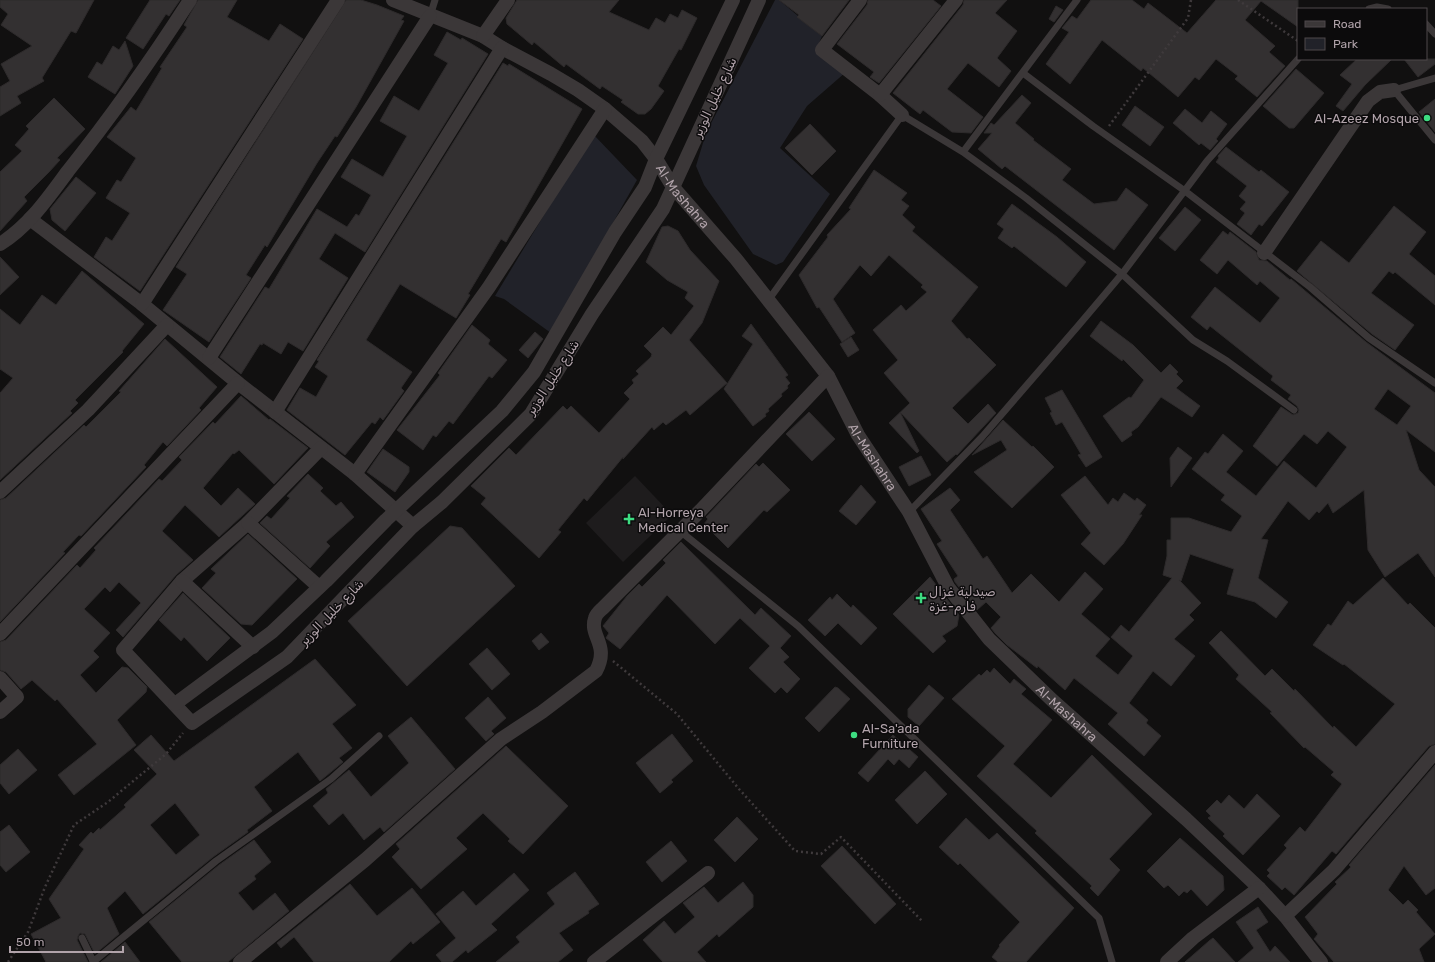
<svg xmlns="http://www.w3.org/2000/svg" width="1435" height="962" viewBox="0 0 1435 962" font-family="Rubik,Vazirmatn,sans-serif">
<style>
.built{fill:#1e1c1d}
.green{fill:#212229}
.building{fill:#333031;stroke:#2d2a2b;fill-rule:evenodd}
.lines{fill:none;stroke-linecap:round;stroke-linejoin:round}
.path{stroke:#3f3a3c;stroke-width:2.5;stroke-dasharray:2 3;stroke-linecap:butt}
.service{stroke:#3b3738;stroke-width:7}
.minor{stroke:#3b3738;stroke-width:14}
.poi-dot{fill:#3ddc81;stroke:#0c0b0c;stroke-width:1.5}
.labels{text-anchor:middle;stroke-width:3;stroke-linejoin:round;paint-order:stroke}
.street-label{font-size:13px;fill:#b1a3aa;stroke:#0c0b0c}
.poi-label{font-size:13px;fill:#b1a3aa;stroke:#0c0b0c;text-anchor:start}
</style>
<rect width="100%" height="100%" fill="#111010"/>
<path class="built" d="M635,476L672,515L623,562L586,523Z"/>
<path class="green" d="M775,0H779L822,36L816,50L846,72L807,106L780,148L830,194L783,262L776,265L753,254L704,185L696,166L706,133Z
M593,134L637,180L551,333L504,299L495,296Z"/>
<path class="building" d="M0,0H94L76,33L71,31L42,78L44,81L17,96L21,103L0,116V87L10,81L1,64L32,46L1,25L8,14L0,7Z
M150,0H180L169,16L166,14L143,49L126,38Z
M198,0H237L227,17L269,41L280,24L303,39L140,291L94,257L106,237L112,241L130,213L106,198L117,180L121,182L136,158L107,137L131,107L136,111L162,68L160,67L187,27L184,25Z
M346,0H361L377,5L404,16L401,20L404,21L356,107L337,137L335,136L317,163L267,247L265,245L246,275L251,278L209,342L163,310L187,274L176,267Z
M517,0H619L609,12L649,30L656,18L665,23L670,14L678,18L682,10L697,18L681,50L679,49L658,86L664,91L651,109L645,114H638L621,102L623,100L602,86L600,89L566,64L564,67L534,42L532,45L507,24L506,18Z
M779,0H849L822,36L797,17L799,15Z
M868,0H933L941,6L879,83L870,77L874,72L837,44L867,5Z
M964,0H1007L995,13L1017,31L997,58L1011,71L999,87L968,63L947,89L983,117L971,133L952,132L923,110L920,114L893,93L963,5Z
M1091,0H1132L1144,9L1148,3L1187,33L1216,0H1298V27L1261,1L1245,20L1275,46L1269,52L1285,66L1257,97L1235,79L1238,76L1216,59L1199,80L1195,77L1178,97L1143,68L1141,71L1102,40L1070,84L1046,64L1069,32L1062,28L1072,16L1077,19Z
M1056,6L1063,10L1054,22L1049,19Z
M447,32L461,40L462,38L488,54L365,252L335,233L319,259L348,278L303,351L288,342L281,354L263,343L262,345L260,344L241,374L220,357L265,287L269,289L317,209L347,227L356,214L359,216L371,195L341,177L352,159L383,177L407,136L380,121L394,96L419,111L448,63L434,55Z
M125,41L133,66L115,94L88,77L97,62L102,65L113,46L119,50Z
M1357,59H1392L1365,85L1343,111L1336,106L1352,84L1340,75Z
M1404,59H1435V64L1418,77Z
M503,63L508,66L509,64L582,109L506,242L501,239L468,294L470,295L456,318L400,284L366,340L412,372L401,388L404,391L383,420L380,417L375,424L372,422L345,455L287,410L300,388L316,397L328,376L315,367L319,361L317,360Z
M1296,69L1324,93L1294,128H1289L1263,106Z
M1022,95L1031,103L1015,123L1034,139L1033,140L1071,169L1062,180L1094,204L1117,201L1126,188L1148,205L1114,250L1005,166L1002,169L978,149L992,133H984L991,123L994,125Z
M54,98L85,129L57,158L60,160L49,172L24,197L27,201L0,231V172L22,151L15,145L29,129L26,126Z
M1435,99V132L1419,112Z
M1135,106L1164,127L1150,146L1122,125Z
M1185,109L1202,123L1211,111L1227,124L1216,139L1218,141L1210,150L1201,143L1199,145L1173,123Z
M810,124L836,151L812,175L785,148Z
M1226,147L1259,172L1261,170L1289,192L1262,226L1259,224L1251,235L1237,224L1245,213L1240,209L1246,202L1239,196L1247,186L1216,162L1219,158L1218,156Z
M874,170L907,193L901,200L909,206L902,215L915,227L912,231L978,287L951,321L967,339L969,338L996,365L952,408L968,424L988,404L996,413L957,455L956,454L947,462L900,412L919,451L917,453L889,423L910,403L884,373L898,360L873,330L901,305L906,311L927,292L921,287L923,285L889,255L871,276L860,265L833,299L855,333L842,342L819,307L817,308L799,275L828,237L827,235L851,209L849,208Z
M76,177L96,193L65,231L52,220L50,209Z
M1012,204L1057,237L1086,262L1066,287L1014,246L1012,248L998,238L1004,229L997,224Z
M1394,206L1426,232L1409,254L1435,276V305L1395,272L1393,274L1389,271L1371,293L1414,325L1395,350L1372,334L1297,271L1321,241L1349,263Z
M1185,207L1201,220L1175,251L1159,238Z
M668,226L678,231L690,250L719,281L702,323L689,340L727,383L690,415L686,410L666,425L663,422L654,430L652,427L623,459V457L587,501L584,498L558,530L561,532L539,558L481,504L486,498L471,486L509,448L516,455L563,406L567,410L571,406L599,433L630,399L624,393L634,383L632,380L639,374L636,371L651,357L652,354L644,346L663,327L671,335L694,306L685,298L688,292L667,280L646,262L662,227Z
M1223,231L1228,235L1230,232L1256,252L1259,260L1267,261L1290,280L1291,279L1366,342L1435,393V452L1406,430L1419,470L1435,487V577L1418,553L1385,577L1368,550L1364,490L1333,513L1328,503L1319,513L1317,511L1309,520L1288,501L1261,539L1268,540L1258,578L1288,602L1276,618L1255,602L1227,594L1234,569L1190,554L1181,581L1179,580L1201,603L1189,615L1194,620L1174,639L1195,656L1171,686L1153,671L1129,703L1148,720L1146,723L1161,736L1144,756L1108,724L1118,713L1074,678L1065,690L1038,666L1037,668L1007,645L995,633L991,628L1001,617L986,602L977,610L955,582L954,579L958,576L937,544L942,541L921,509L950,488L960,500L950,510L983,559L987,556L1012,593L1031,574L1059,602L1085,572L1103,589L1081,614L1110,639L1095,656L1118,675L1133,656L1111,637L1121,625L1129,632L1172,578L1163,575L1167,556V540H1171V518H1189L1231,532L1242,516L1221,500L1225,495L1192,469L1205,452L1208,454L1223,434L1243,451L1226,472L1256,496L1284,461L1316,488L1347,447L1328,431L1317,444L1304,434L1277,466L1253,446L1281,407L1293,415L1298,413L1299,410L1297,406L1288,399L1291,395L1271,380L1273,376L1210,326L1207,330L1191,317L1215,287L1260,323L1280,298L1260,281L1257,285L1228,260L1217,274L1200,260ZM1388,389L1411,406L1397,425L1374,409Z
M0,257L19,277L0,295Z
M82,271L144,324L122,351L123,352L75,400L78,403L70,411L72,413L0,480V393L13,378L0,369V309L20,325L42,295L56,305Z
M1101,321L1133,345L1161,373L1170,364L1178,372L1176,374L1183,381L1176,388L1200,406L1192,417L1161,397L1138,427L1131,432L1132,435L1122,442L1103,416L1129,397L1131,398L1144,380L1123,359L1122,361L1090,336Z
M751,324L788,375L785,377L790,383L787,386L788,388L781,394L782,396L768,409L769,411L765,414L766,416L753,426L724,389L753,344L742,336Z
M472,325L490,340L488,344L507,360L492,378L489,376L453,424L449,421L436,437L433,435L423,450L397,430L440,375L438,373Z
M535,332L543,339L528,358L519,350Z
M851,337L859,350L848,357L840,344Z
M165,339L217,387L199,408L201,410L167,446L163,442L144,465L146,467L81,536L79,535L63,552L65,553L0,622V500L6,498L84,425L86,427L121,392L119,391Z
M1062,390L1102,457L1086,467L1078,455L1081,454L1062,422L1056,425L1050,413L1052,412L1045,398Z
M241,396L269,420L270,419L308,448L274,484L239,450L234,454L233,453L203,488L221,506L238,488L255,504L219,537L185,505L162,531L193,560L176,575L123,637L116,630L141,603L119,582L110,592L105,587L84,609L110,633L93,651L99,657L80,675L96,693L122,667L128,668L147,687L146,692L117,720L136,745L74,795L58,775L97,744L57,699L55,701L32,680L21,689L6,672L0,670V642L6,640L77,565L80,568L96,550L94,548L159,479L162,481L182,460L179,457L213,422L215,424Z
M809,412L835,439L812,461L786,434Z
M1003,420L1032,447L1033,446L1054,467L1012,508L974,472L1007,450L1001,440L972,455Z
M1178,447L1192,458L1171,487L1170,458Z
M383,449L409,467V472L395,492L367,472Z
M921,456L931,475L909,486L899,467Z
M763,463L790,490L767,512L764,510L728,548L704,524L708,519L706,517L756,464L759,467Z
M308,474L323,488L320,491L336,506L341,502L354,517L326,542L330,546L310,568L260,523L267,516L271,519L290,498L287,496Z
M1085,476L1108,505L1113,498L1118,502L1124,493L1135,501L1137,498L1146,505L1139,515H1142L1123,544L1104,565L1081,544L1091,533L1061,495Z
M861,485L876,502L856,525L839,511Z
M450,526L462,528L515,586L407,686L348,621Z
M248,534L297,579L252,625L241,624L202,588L216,573L211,569Z
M681,542L755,615L761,608L791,636L780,648L789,657L783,662L800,679L787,693L781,687L775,693L749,668L770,646L740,618L715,644L667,595L620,649L606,638L609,633L603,626L627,596L639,584L642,587L666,563L663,560Z
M930,577L959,615L957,626L942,636L946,641L933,653L893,614Z
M1383,578L1408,605L1410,603L1435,628V744L1429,746L1336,854L1332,851L1294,895L1285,887L1282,890L1267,876L1270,873L1267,870L1287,848L1284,845L1300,827L1305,832L1342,784L1331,775L1334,772L1305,747L1304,748L1270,713L1272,712L1236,679L1239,675L1209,643L1221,631L1265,676L1272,669L1294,691L1295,689L1333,728L1334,726L1356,747L1395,704L1344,664L1343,665L1313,645L1328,624L1331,626L1348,601L1353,605Z
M183,593L230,638L207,661L184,637L181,641L159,620Z
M837,594L851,608L853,605L877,628L861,645L838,623L825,636L808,620L830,597L832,600Z
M541,633L549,642L539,650L532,641Z
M487,648L510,674L492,690L469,664Z
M315,659L356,705L332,724L352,748L339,758L343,762L320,781L298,752L254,787L272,811L247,830L248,832L213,857L143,914L125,891L107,908L119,934L95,954L85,934L80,933L78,936L77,940L88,962H46L31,934L61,918L49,899L84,849L79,845L91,832L93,834L99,828L100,830L126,807L124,805L157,774L134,750L151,735L174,761ZM175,803L200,835L176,855L150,825Z
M994,668L1010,684L1014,679L1026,689L1021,694L1052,720L1013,764L1028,777L1051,798L1092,755L1152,814L1109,859L1120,870L1098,896L1090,888L1092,886L1035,833L1037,831L977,776L1005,746L952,699L979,674L981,676L987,670L990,673Z
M929,685L944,698L919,726L908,717V709Z
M835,687L838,688L850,699L819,732L805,718Z
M488,697L506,718L491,731L494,734L486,741L465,718Z
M411,717L455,769L384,832L380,827L364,840L343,813L329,825L313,806L328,793L326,789L349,770L371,797L409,763L388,736Z
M672,734L693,761L671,780L673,782L660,793L636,763Z
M893,735L918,757L909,768L899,759L894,765L888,759L868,782L858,773Z
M506,746L568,806L523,854L508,841L510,839L483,813L456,838L467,849L421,889L392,857L400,849L396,844Z
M18,749L37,770L9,794L0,783V765Z
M1435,765V888L1426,895L1404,866L1388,890L1403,905L1408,900L1418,910L1416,912L1435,934L1419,949L1424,962H1334L1314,939L1318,934L1305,917L1337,884L1335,882L1351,867L1349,865Z
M925,771L947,794L917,824L895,800Z
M1257,794L1280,816L1243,855L1223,836L1225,834L1208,818L1211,816L1206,811L1217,800L1221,804L1229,795L1244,809Z
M737,817L758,839L735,862L714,840Z
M966,818L989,840L997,833L1074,908L1026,962H998L992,957L1000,946L999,945L1020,922L960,863L958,865L939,847Z
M9,825L30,852L6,872L0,865V832Z
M1180,838L1223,876L1224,890L1207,906L1191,889L1187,893L1184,891L1179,896L1168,885L1164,888L1147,871Z
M254,840L271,862L254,876L256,879L238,893L253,911L275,893L289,911L228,962H182L149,922L219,865Z
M671,841L687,861L662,882L646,862Z
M842,846L896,904L875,924L821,866Z
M575,872L599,904L588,911L589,913L559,933L573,950L558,962H496L520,942L516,937L555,904L547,893Z
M514,873L529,890L491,924L497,930L468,953L466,950L452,962H442L436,955L456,938L436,914L463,891L476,906Z
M743,882L753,895V907L719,937L717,934L697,952L706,962H663L643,940L664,921L675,934L695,917L683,903L704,887L718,903Z
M350,884L377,916L412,888L440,922L413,944L411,941L389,962H314L294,937L281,948L277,943Z
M1258,907L1268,922L1256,930L1270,952L1275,946L1290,962H1238L1254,948L1236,922Z
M1213,938L1235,962H1185L1209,941Z
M125,942L140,962H101Z"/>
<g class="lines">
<path class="path" d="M1238,0L1298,41
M1109,126L1188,18L1191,0
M613,661L677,714L739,789L795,851L821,854L841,837L922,921
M8,962L28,932L45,887L74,825L108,802L132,782L166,754L183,733"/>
<path class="service" d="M1369,9L1377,7L1388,9
M430,16L435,0
M1426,24L1435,34
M1023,73L1093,126L1185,191L1310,287L1369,338L1435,383
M1435,78L1394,90L1435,140
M963,152L1077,0
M767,302L902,115L963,152L1026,198L1122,274L1193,340L1227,361L1294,410
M909,512L982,437L1078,326L1122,274L1207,161L1298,59
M680,531L798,626L1099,918L1112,962
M82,938L93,961
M93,962L216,861L331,779L379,736"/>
<g class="minor">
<path id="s1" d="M393,0L483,36L502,48L551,74L578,90L605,109L642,141L656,159L673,187L736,259L828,376L858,435L909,512L948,587L989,639L1052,700L1186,819L1259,888L1285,916L1321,962"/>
<path d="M860,0L822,50L880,95L902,115"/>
<path d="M483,36L508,0"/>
<path d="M880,95L956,0"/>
<path d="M30,219L142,304L238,383L355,474L413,526"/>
<path d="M0,244C29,226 48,198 68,171C112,116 152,59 190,0"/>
<path d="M1264,253L1368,101L1380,92L1394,90"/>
<path d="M142,304L338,0"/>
<path d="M209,358L430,16"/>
<path d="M275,412L502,48"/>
<path d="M321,448L248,523L182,581L123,650L192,723L287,657L413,526L442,502L531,414L592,314L663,209L759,0"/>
<path d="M355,474L489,287L605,109"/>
<path d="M0,492L88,410L167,325"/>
<path d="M248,523L319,587"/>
<path d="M182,581L253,647"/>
<path d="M0,634L238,383"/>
<path d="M0,678L17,697L0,712"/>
<path d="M175,704L272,632L326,581L386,520L502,411L534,372L615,232L645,187L656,159L733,0"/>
<path d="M1285,916L1334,870L1435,752"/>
<path d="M240,962L365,860L501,739L542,712L596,671C610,644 589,637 595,618C596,614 601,610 603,608L701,510L828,376"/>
<path d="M594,962L708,873"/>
<path d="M1167,962L1193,938L1259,888"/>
</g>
</g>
<g class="poi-dot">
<circle cx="1427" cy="118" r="4"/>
<path d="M627 513h4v4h4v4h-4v4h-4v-4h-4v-4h4z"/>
<path d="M919 592h4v4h4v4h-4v4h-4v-4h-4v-4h4z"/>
<circle cx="854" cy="735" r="4"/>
</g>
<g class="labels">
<g class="street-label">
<text transform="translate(714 97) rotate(-65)" y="5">شارع خليل الوزير</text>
<text dy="5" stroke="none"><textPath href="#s1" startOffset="357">Al-Mashahra</textPath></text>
<text transform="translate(552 377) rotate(-57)" y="5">شارع خليل الوزير</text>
<text dy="5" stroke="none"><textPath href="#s1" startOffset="681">Al-Mashahra</textPath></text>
<text transform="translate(331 612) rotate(-46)" y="5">شارع خليل الوزير</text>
<text dy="5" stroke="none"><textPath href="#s1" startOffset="1005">Al-Mashahra</textPath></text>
</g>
<g class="poi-label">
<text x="1419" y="123" text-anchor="end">Al-Azeez Mosque</text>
<text x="638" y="517">Al-Horreya<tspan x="638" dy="15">Medical Center</tspan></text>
<text x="929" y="596">صيدلية غزال<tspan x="929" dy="15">فارم-غزة</tspan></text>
<text x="862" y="733">Al-Sa'ada<tspan x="862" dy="15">Furniture</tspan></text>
</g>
</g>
<rect x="1297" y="8" width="130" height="52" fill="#0c0b0c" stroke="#4e484b"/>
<rect x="1305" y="21" width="20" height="6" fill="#3b3738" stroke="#4e484b"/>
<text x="1333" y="28" font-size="12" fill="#b1a3aa">Road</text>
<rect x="1305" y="38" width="20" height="12" fill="#212229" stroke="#4e484b"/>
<text x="1333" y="48" font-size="12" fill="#b1a3aa">Park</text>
<path d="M10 946v6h113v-6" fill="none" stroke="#b1a3aa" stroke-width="2"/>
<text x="16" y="946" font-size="12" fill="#b1a3aa" stroke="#0c0b0c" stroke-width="3" paint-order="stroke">50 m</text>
</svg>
